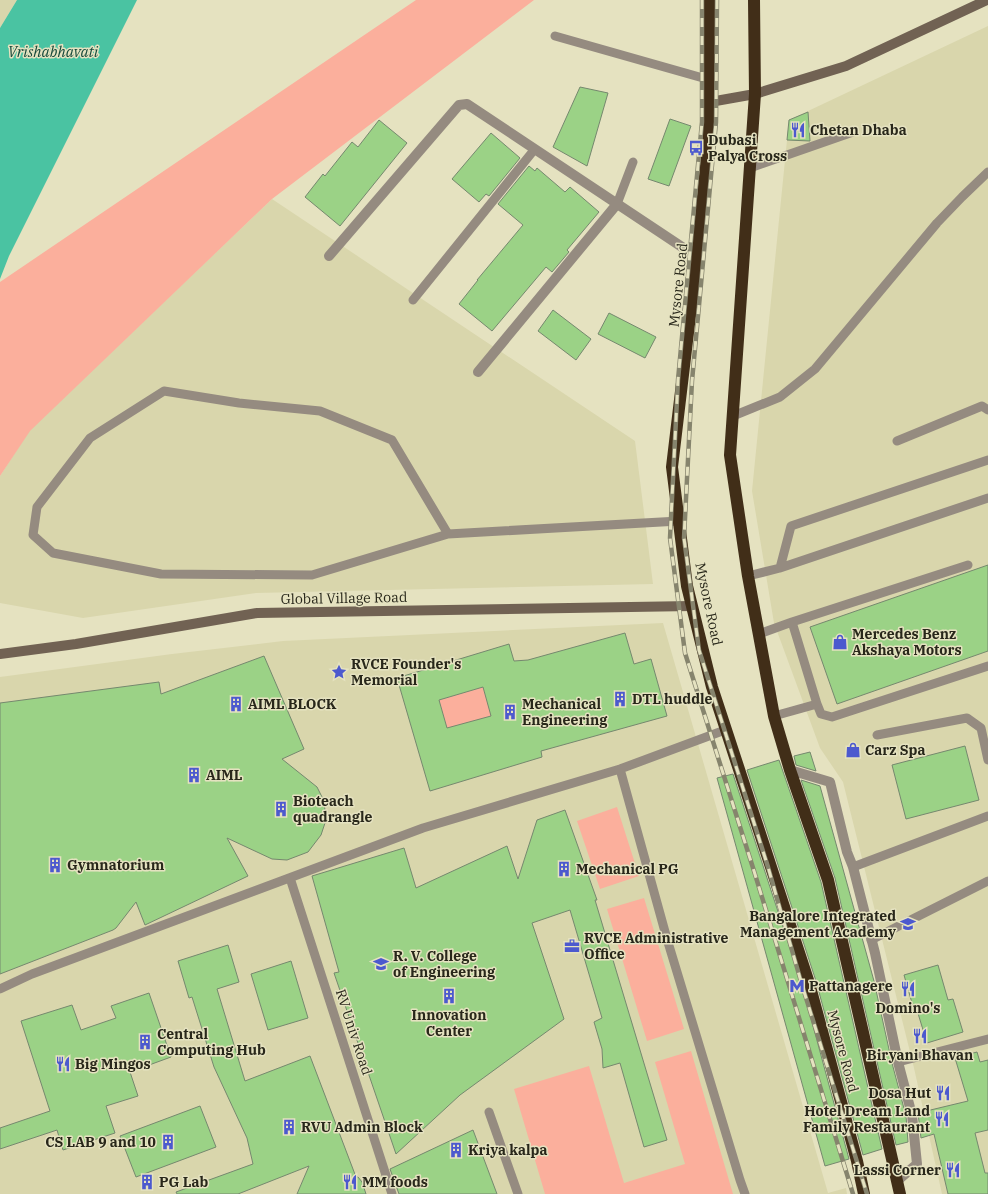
<svg xmlns="http://www.w3.org/2000/svg" width="988" height="1194" viewBox="0 0 988 1194" font-family="'IBM Plex Serif',serif">
<style>
.built{fill:#d9d6ac}
.green{fill:#fbaf9c}
.water{fill:#4ac3a2}
.building{fill:#9bd286;stroke:#75886e;fill-rule:evenodd}
.lines{fill:none;stroke-linecap:round;stroke-linejoin:round}
.lane{stroke:#958b80;stroke-width:9}
.street{stroke:#958b80;stroke-width:10}
.secondary{stroke:#716253;stroke-width:10}
.highway{stroke:#412e18;stroke-width:12}
.rail-casing{stroke:#86846d;stroke-width:4.5}
.rail{stroke:#e5e2c0;stroke-width:3;stroke-dasharray:9;stroke-linecap:butt}
.labels{text-anchor:middle;stroke-width:3;stroke-linejoin:round;paint-order:stroke}
.poi-label{font-size:14px;font-weight:bold;fill:#28271a;stroke:#e5e2c0;text-anchor:start}
.street-label{font-size:14px;fill:#28271a;stroke:#e5e2c0}
.water-label{font-size:15px;font-style:italic;fill:#16493b;stroke:#e5e2c0}
</style>
<rect width="100%" height="100%" fill="#e5e2c0"/>
<path class="built" d="M0,0H17L0,28Z
M988,26V1194H942L914,1068L843,782L820,748L774,623L752,491L789,120Z
M272,199L635,441L653,584L256,593L83,618L0,603V476L29,431Z
M663,623L828,1193L846,1188L847,1194H0V677L172,654L283,641Z"/>
<path class="green" d="M416,0H534L272,199L30,431L0,476V282Z
M483,687L497,733L447,728L439,700Z
M617,807L639,876L600,889L577,821Z
M644,898L684,1029L647,1041L607,909Z
M691,1051L733,1194H545L514,1089L589,1066L624,1183L685,1164L655,1062Z"/>
<path class="water" d="M17,0H137L9,256L0,279V28Z"/>
<path class="building" d="M580,87L608,93L587,166L553,147Z
M808,112L810,141L787,140L789,120Z
M670,119L691,126L669,186L648,179Z
M379,120L407,143L340,226L305,197L323,174L325,176L352,142L358,147Z
M491,133L520,158L489,196L486,194L479,202L452,179Z
M529,166L535,171L537,168L565,192L570,187L599,212L567,250L569,252L552,272L546,267L492,331L459,304L478,280H477L523,225L498,204Z
M553,310L591,339L576,360L538,331Z
M609,313L656,337L645,358L598,334Z
M988,565V651L837,704L810,627Z
M625,633L634,664L651,659L667,716L541,751L542,757L430,791L397,678L509,644L514,661L528,660ZM483,687L491,716L447,728L439,700Z
M264,656L304,749L282,759L317,787L324,801L326,820L321,835L308,852L287,860L272,859L227,838L248,876L145,925L136,902L116,928L113,930L0,974V703L159,682L161,694Z
M965,746L979,800L906,819L892,765Z
M810,752L816,771L796,765L794,756Z
M779,760L821,882L882,1149L863,1155L816,981L747,770Z
M733,774L802,985L849,1159L825,1166L717,778Z
M801,780L820,786L874,981L892,1063L906,1116L908,1142L896,1145L835,878Z
M565,810L597,900H595L667,1140L644,1147L620,1063L603,1068L602,1049L594,1022L602,1018L570,910L532,923L564,1019L460,1095L396,1154L334,973L339,972L312,876L404,848L416,888L507,846L518,879L537,820Z
M228,945L239,982L217,989L245,1081L310,1056L356,1177H358L362,1182L366,1194H297L309,1166L238,1194H177L176,1192L253,1164L247,1138L214,1067L192,997L189,998L178,961Z
M291,961L308,1018L268,1030L251,974Z
M938,965L948,1000L953,999L963,1032L927,1043L917,1010H914L904,975Z
M149,993L171,1057L130,1072L138,1096L106,1106L115,1133L63,1150L57,1130L0,1149V1128L50,1111L21,1021L72,1005L81,1030L116,1018L111,1006Z
M977,1052L980,1062L988,1060V1130L975,1133L985,1173H988V1194H948L934,1134L921,1138L918,1113L968,1101L955,1058Z
M200,1106L216,1147L136,1177L120,1136Z
M473,1130L497,1194H399L390,1169Z"/>
<g class="lines">
<path class="lane" d="M555,36L710,80
M750,168L853,132
M617,204L633,162
M413,300L534,150
M733,416L780,397L815,369L937,223L962,197L988,172
M897,441L982,406L988,410
M448,534L392,440L320,411L239,403L164,391L90,438L37,507L33,535L53,553L161,574L312,575L448,534L679,521
M780,568L988,498
M748,576L780,568L791,526L988,460
M759,634L792,622
M817,704L821,714L832,717L988,666
M774,716L817,704L792,622L968,565
M877,735L967,718L981,728L988,760
M620,769L667,939L740,1180L745,1194
M853,867L988,816
M290,878L392,1194
M871,940L988,881
M0,989L32,974L423,828L620,769L725,730
M898,1062L988,1039
M489,1112L518,1194"/>
<path class="street" d="M329,256L459,105L467,104L697,257
M478,372L617,204
M790,770L830,782L847,852L853,867L875,953L898,1062L912,1115L917,1164L897,1181"/>
<path class="secondary" d="M710,102L755,94L846,66L987,0
M0,654L76,644L257,613L692,606"/>
<path class="highway" d="M710,0V102L708,146L697,257L672,467L687,586L712,687L809,983L857,1161L864,1194
M754,0L755,94L730,455L748,576L774,716L790,770L828,880L900,1194"/>
<g class="rail-casing">
<path id="rail" d="M702,0V122L678,380L670,538L685,653L754,871L853,1194
M717,0L716,122L692,381L684,538L699,650L768,867L802,985L867,1194"/>
</g>
<use href="#rail" class="rail"/>
</g>
<defs>
<g id="restaurant-bare" transform="scale(1.2)"><path d="M-5-6h1v4h1v-4h1v4h1v-4h1v5L-1.5 .5V6h-2V.5L-5-1ZM5-6V6H3V1.5H1.5Q1.5-4 5-6Z" fill="#4c59ce" stroke="#e5e2c0" stroke-width="2.5" paint-order="stroke"/></g>
<g id="bus-bare" transform="scale(1.2)"><path d="M-5-6H5V4H4V6H2V4H-2V6H-4V4H-5ZM-3.5-4V0h7V-4ZM-3.5 1.2v1.5H-2V1.2ZM2 1.2v1.5H3.5V1.2Z" fill="#4c59ce" stroke="#e5e2c0" stroke-width="2.5" paint-order="stroke"/></g>
<g id="shop-bare" transform="scale(1.2)"><path d="M-5-2.5h2.3a2.7 3.5 0 0 1 5.4 0H5L5.5 6h-11ZM-1.5-2.5h3a1.5 2.3 0 0 0-3 0Z" fill="#4c59ce" stroke="#e5e2c0" stroke-width="2.5" paint-order="stroke"/></g>
<g id="sight-bare" transform="scale(1.2)"><path d="M0-6L1.8-2.2L6-1.7L2.9 1.2L3.7 5.4L0 3.3L-3.7 5.4L-2.9 1.2L-6-1.7L-1.8-2.2Z" fill="#4c59ce" stroke="#e5e2c0" stroke-width="2.5" paint-order="stroke"/></g>
<g id="building-bare" transform="scale(1.2)"><path d="M-4-6H4V6H1V3H-1V6H-4ZM-2.5-4.3h1.7v1.8h-1.7ZM.8-4.3h1.7v1.8H.8ZM-2.5-1h1.7V.8h-1.7ZM.8-1h1.7V.8H.8Z" fill="#4c59ce" stroke="#e5e2c0" stroke-width="2.5" paint-order="stroke"/></g>
<g id="university-bare" transform="scale(1.2)"><path d="M0-5L7-2L0 1L-7-2ZM-4 1L0 2.5L4 1V4Q0 6-4 4Z" fill="#4c59ce" stroke="#e5e2c0" stroke-width="2.5" paint-order="stroke"/></g>
<g id="office-bare" transform="scale(1.2)"><path d="M-6-3h4V-5.5h4V-3h4V5H-6ZM-1-4.5V-3h2v-1.5ZM-6 0V1H6V0Z" fill="#4c59ce" stroke="#e5e2c0" stroke-width="2.5" paint-order="stroke"/></g>
<g id="metro-bare" transform="scale(1.2)"><path d="M-5.5 5V-5H-3L0 0L3-5H5.5V5H3V-.5L0 4L-3-.5V5Z" fill="#4c59ce" stroke="#e5e2c0" stroke-width="2.5" paint-order="stroke"/></g>
</defs>
<g fill-rule="evenodd">
<use href="#restaurant-bare" x="798" y="130"/>
<use href="#bus-bare" x="696" y="148"/>
<use href="#shop-bare" x="840" y="642"/>
<use href="#sight-bare" x="339" y="672"/>
<use href="#building-bare" x="620" y="699"/>
<use href="#building-bare" x="236" y="704"/>
<use href="#building-bare" x="510" y="712"/>
<use href="#shop-bare" x="853" y="750"/>
<use href="#building-bare" x="194" y="775"/>
<use href="#building-bare" x="281" y="809"/>
<use href="#building-bare" x="55" y="865"/>
<use href="#building-bare" x="564" y="869"/>
<use href="#university-bare" x="908" y="924"/>
<use href="#office-bare" x="572" y="946"/>
<use href="#university-bare" x="381" y="964"/>
<use href="#metro-bare" x="797" y="986"/>
<use href="#restaurant-bare" x="908" y="989"/>
<use href="#building-bare" x="449" y="996"/>
<use href="#restaurant-bare" x="920" y="1036"/>
<use href="#building-bare" x="145" y="1042"/>
<use href="#restaurant-bare" x="63" y="1064"/>
<use href="#restaurant-bare" x="943" y="1093"/>
<use href="#restaurant-bare" x="942" y="1119"/>
<use href="#building-bare" x="289" y="1127"/>
<use href="#building-bare" x="168" y="1142"/>
<use href="#building-bare" x="456" y="1150"/>
<use href="#restaurant-bare" x="953" y="1170"/>
<use href="#building-bare" x="147" y="1182"/>
<use href="#restaurant-bare" x="350" y="1182"/>
</g>
<g class="labels">
<g class="poi-label">
<text x="810" y="135">Chetan Dhaba</text>
<text x="708" y="145">Dubasi<tspan x="708" dy="16">Palya Cross</tspan></text>
<text x="852" y="639">Mercedes Benz<tspan x="852" dy="16">Akshaya Motors</tspan></text>
<text x="351" y="669">RVCE Founder's<tspan x="351" dy="16">Memorial</tspan></text>
<text x="632" y="704">DTL huddle</text>
<text x="248" y="709">AIML BLOCK</text>
<text x="522" y="709">Mechanical<tspan x="522" dy="16">Engineering</tspan></text>
<text x="865" y="755">Carz Spa</text>
<text x="206" y="780">AIML</text>
<text x="293" y="806">Bioteach<tspan x="293" dy="16">quadrangle</tspan></text>
<text x="67" y="870">Gymnatorium</text>
<text x="576" y="874">Mechanical PG</text>
<text x="896" y="921" text-anchor="end">Bangalore Integrated<tspan x="896" dy="16">Management Academy</tspan></text>
<text x="584" y="943">RVCE Administrative<tspan x="584" dy="16">Office</tspan></text>
<text x="393" y="961">R. V. College<tspan x="393" dy="16">of Engineering</tspan></text>
<text x="809" y="991">Pattanagere</text>
<text x="908" y="1013" text-anchor="middle">Domino's</text>
<text x="449" y="1020" text-anchor="middle">Innovation<tspan x="449" dy="16">Center</tspan></text>
<text x="157" y="1039">Central<tspan x="157" dy="16">Computing Hub</tspan></text>
<text x="920" y="1060" text-anchor="middle">Biryani Bhavan</text>
<text x="75" y="1069">Big Mingos</text>
<text x="931" y="1098" text-anchor="end">Dosa Hut</text>
<text x="930" y="1116" text-anchor="end">Hotel Dream Land<tspan x="930" dy="16">Family Restaurant</tspan></text>
<text x="301" y="1132">RVU Admin Block</text>
<text x="156" y="1147" text-anchor="end">CS LAB 9 and 10</text>
<text x="468" y="1155">Kriya kalpa</text>
<text x="941" y="1175" text-anchor="end">Lassi Corner</text>
<text x="159" y="1187">PG Lab</text>
<text x="362" y="1187">MM foods</text>
</g>
<g class="street-label">
<text transform="translate(678 285) rotate(-84)" y="5">Mysore Road</text>
<text transform="translate(344 598) rotate(-1)" y="5">Global Village Road</text>
<text transform="translate(709 604) rotate(78)" y="5">Mysore Road</text>
<text transform="translate(354 1032) rotate(72)" y="5">RV Univ Road</text>
<text transform="translate(843 1051) rotate(75)" y="5">Mysore Road</text>
</g>
<g class="water-label">
<text x="53" y="57">Vrishabhavati</text>
</g>
</g>
</svg>
